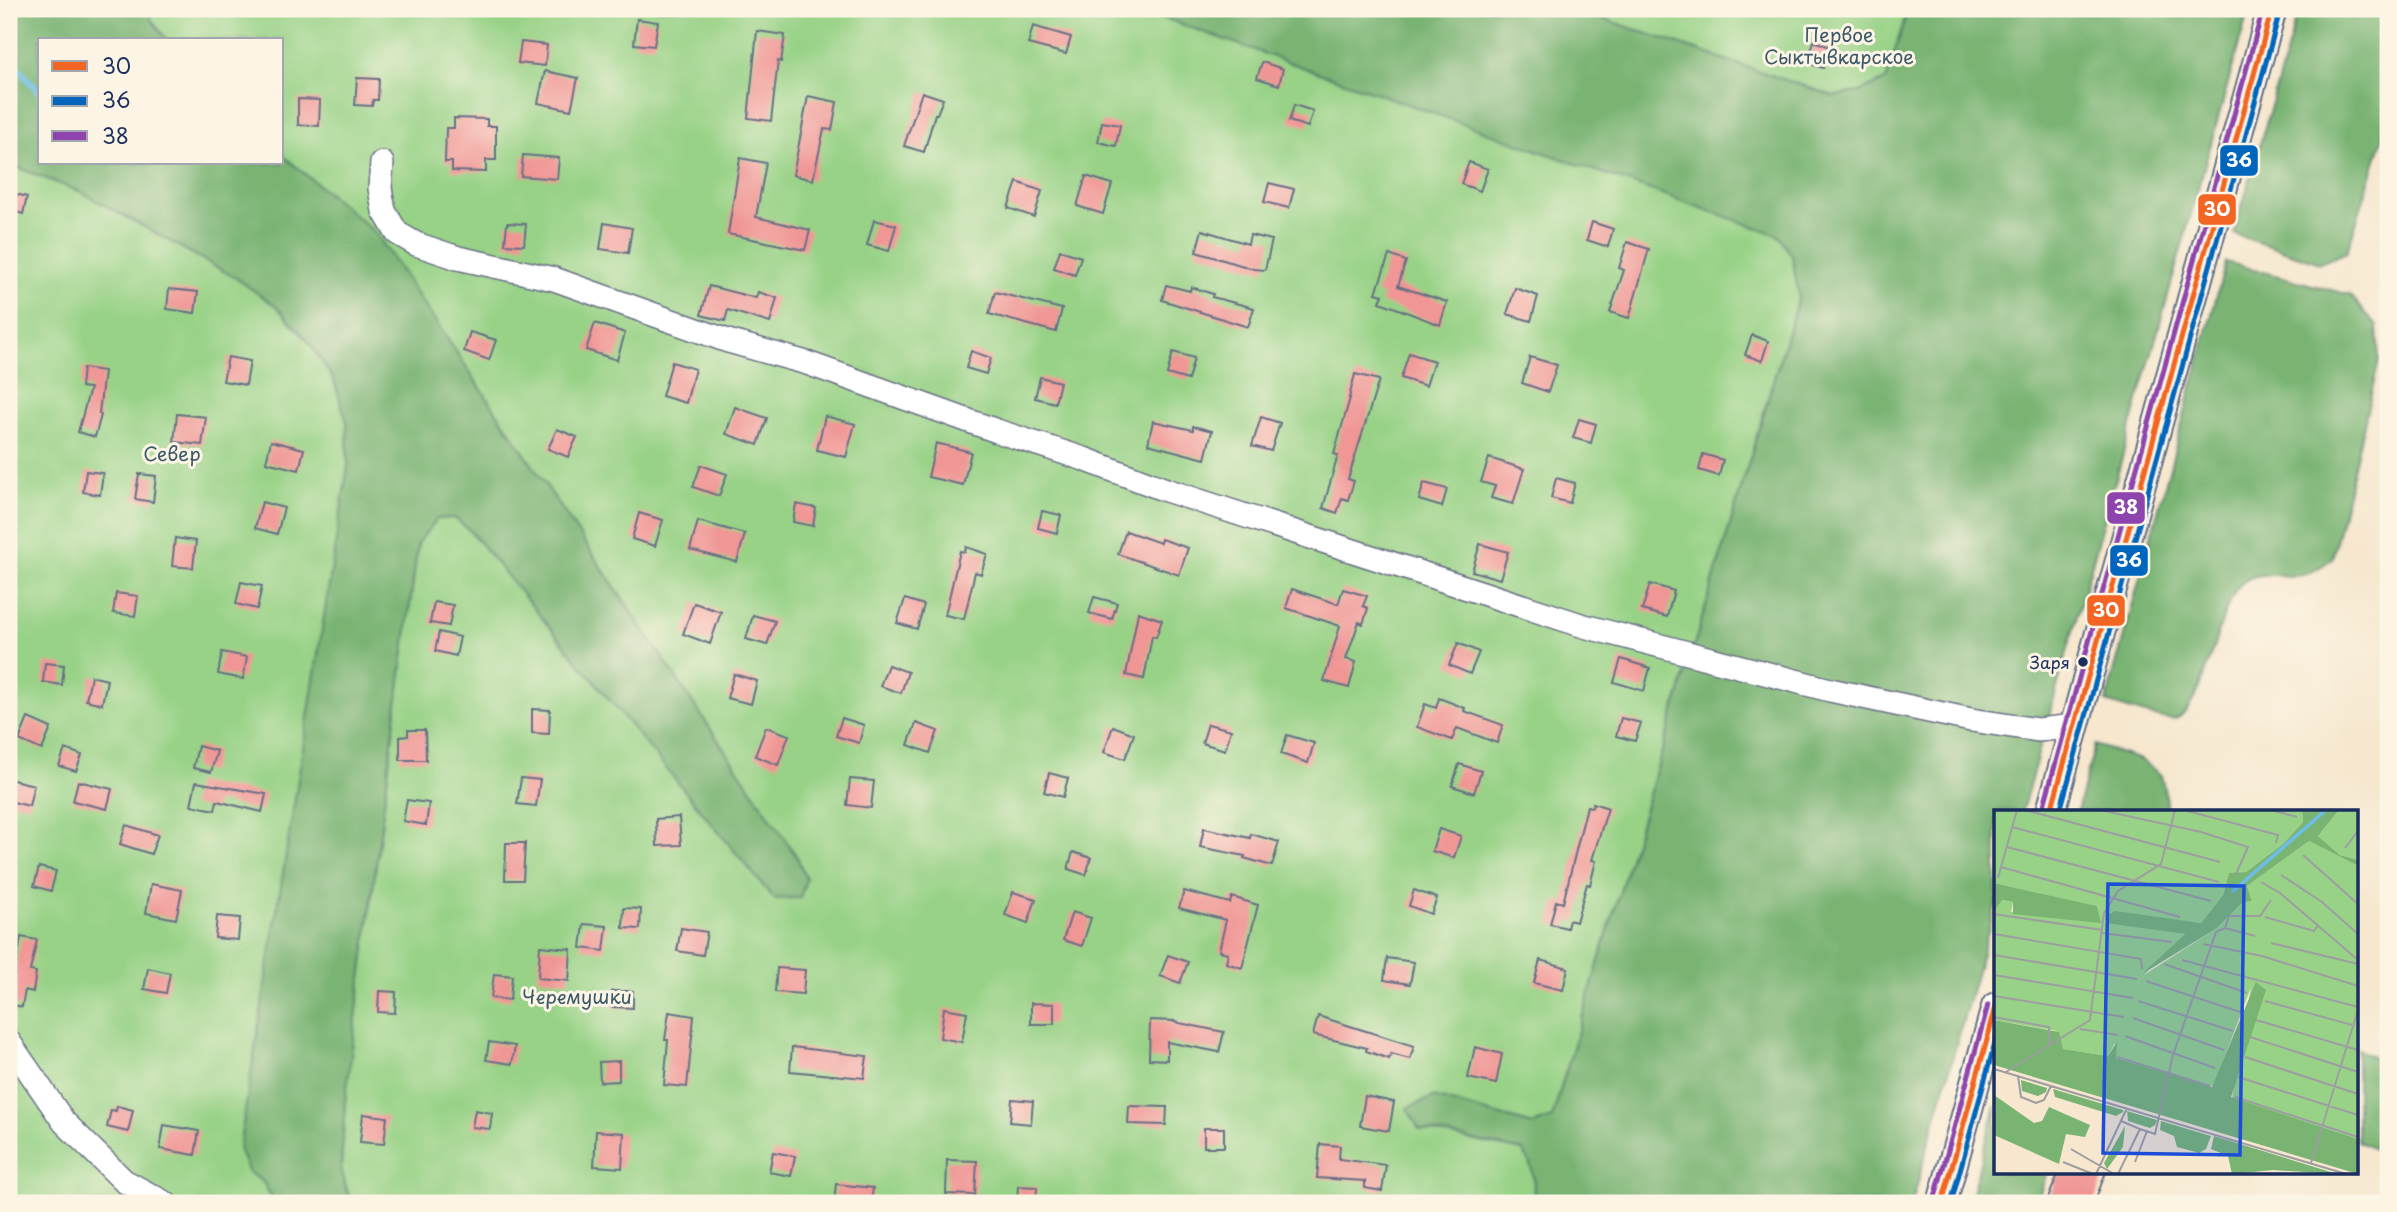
<svg xmlns="http://www.w3.org/2000/svg" width="2397" height="1212" viewBox="0 0 2397 1212" font-family="'Playpen Sans',sans-serif">
<style>
.green{fill:#97d286;stroke:#598072;stroke-width:2}
.forest{fill:#79b473;stroke:#4a7268;stroke-width:2}
.lines{fill:none;stroke-linecap:round;stroke-linejoin:round}
.stream{stroke:#6cbee8;stroke-width:6}
.building{fill:#f09695}
.minor-casing{stroke:#686f85;stroke-width:26}
.major-casing{stroke:#686f85;stroke-width:32}
.minor{stroke:#fff;stroke-width:23}
.major{stroke:#fff;stroke-width:28}
.bus-1-casing{stroke:#fcf5e5;stroke-width:10}
.bus-2-casing{stroke:#fcf5e5;stroke-width:10}
.bus-3-casing{stroke:#fcf5e5;stroke-width:10}
.bus-1{stroke:#f26522;stroke-width:5}
.bus-2{stroke:#0065bd;stroke-width:5}
.bus-3{stroke:#8e44ad;stroke-width:5}
.bus-dot{fill:#1b2f5e;stroke:#fcf5e5;stroke-width:2.5}
.labels{text-anchor:middle;stroke-width:6;stroke-linejoin:round;paint-order:stroke}
.bus-label{font-size:17px;fill:#1b2f5e;stroke:#fcf5e5;text-anchor:end}
.park-label{font-size:19px;fill:#3a5868;stroke:#fcf5e5}
.inset-river{fill:none;stroke:#6cbee8;stroke-width:3.5}
.inset-road{fill:none;stroke:#9e9da1;stroke-width:2}
.view{fill:#1d4ed8;fill-opacity:0.15;stroke:#1d4ed8;stroke-width:3.5}
.inset-edge{fill:none;stroke:#1b2f5e;stroke-width:3.5}
.line-badge{stroke:#fcf5e5;stroke-width:2.5}
.badge-label{font-size:19px;text-anchor:middle;font-weight:bold;fill:#fff}
</style>
<rect width="100%" height="100%" fill="#fcf5e5"/>
<filter id="ink" filterUnits="userSpaceOnUse"><feTurbulence type="fractalNoise" baseFrequency=".0143" numOctaves="2"/><feDisplacementMap in="SourceGraphic" scale="14" xChannelSelector="R" yChannelSelector="G"/><feConvolveMatrix kernelMatrix="1 2 1 2 8 2 1 2 1" color-interpolation-filters="sRGB"/></filter>
<filter id="wash" filterUnits="userSpaceOnUse"><feTurbulence type="fractalNoise" baseFrequency=".00686" numOctaves="4" result="noise"/><feDisplacementMap in="SourceGraphic" scale="28" xChannelSelector="R" yChannelSelector="G"/><feGaussianBlur stdDeviation="1.57" result="paint"/><feColorMatrix in="noise" values="0 0 0 0 0 0 0 0 0 0 0 0 0 0 0 0 0 1.4 0 .05"/><feComposite in="paint" operator="in"/></filter>
<g filter="url(#wash)">
<rect width="100%" height="100%" fill="#f6e7ce"/>
<path class="green" d="M148,9H1138L1778,234L1792,256L1799,295L1552,1118L1533,1125L1433,1097L1419,1129L1523,1151C1535,1169 1535,1182 1533,1203H351L341,1169L345,1102L418,543L437,518H455L470,531L806,878L797,857L375,232L282,155V40H167L151,19Z
M1574,9H1908L1886,80L1860,92L1833,96Z
M9,166L19,168L81,192L236,278L277,307L309,342L334,380L347,422L348,466L249,1173L263,1182L275,1203H9Z"/>
<path class="forest" d="M9,9H148L151,19L167,40H40V163H282V155L375,232L797,857L806,879L800,898L774,899L470,531L455,518L437,519L418,543L345,1102L341,1169L350,1203H275L263,1182L249,1173L239,1149L348,466L347,422L334,380L309,342L277,307L236,278L81,192L19,168L9,166Z
M1138,9H1574L1833,96L1860,92L1886,80L1908,9H2249L2022,811H1996V903L1912,1203H1533C1535,1182 1535,1169 1523,1151L1419,1129L1407,1108L1433,1097L1533,1125L1552,1118L1799,296L1792,256L1778,235Z
M2299,9H2388V121L2347,252L2320,263L2234,234Z
M2226,262L2350,295L2377,326L2379,361L2332,559C2324,564 2313,573 2304,575C2282,579 2255,566 2238,587C2217,612 2203,714 2174,719C2163,721 2119,706 2106,702Z
M2095,745L2141,760L2161,775L2167,802L2165,811H2077Z
M2357,1049L2388,1065V1155L2357,1141Z
M1996,1105V1172H2047L2037,1203H1969Z"/>
<g class="lines">
<path class="stream" d="M9,58L40,93"/>
</g>
<g id="blocks">
<path class="building" d="M637,19L658,22L654,46L634,44Z
M1033,26L1071,37L1066,54L1028,44Z
M757,31L785,35L781,62L778,61L771,121L748,118Z
M1814,41L1830,47L1823,68L1807,63Z
M521,42L547,45L545,66L518,63Z
M1262,62L1283,69L1279,85L1257,78Z
M545,71L578,78L571,110L538,103Z
M357,78L379,79L378,100H373L372,106L355,105Z
M922,92L943,99L937,114H935L924,152L904,146Z
M808,96L837,102L832,130L824,129L813,180L793,175Z
M298,99L320,100L319,126L298,125Z
M1294,105L1313,111L1308,127L1289,121Z
M454,118L487,119V126H496V160H486V172L452,171V162H445L446,128H454Z
M1102,122L1120,125L1116,146L1098,142Z
M523,155L559,158L557,179L521,176Z
M740,158L766,163L756,217L810,230L805,250L728,234Z
M1469,162L1488,169L1480,191L1461,184Z
M1086,176L1112,184L1103,214L1077,206Z
M1017,182L1042,191L1034,217L1008,208Z
M1269,183L1294,189L1289,208L1264,202Z
M9,192L27,197L23,214L9,210Z
M874,220L896,225L889,251L867,245Z
M1592,222L1613,229L1608,247L1587,240Z
M507,223L526,224L524,245L505,244Z
M604,223L632,228L628,253L600,249Z
M1202,230L1248,244L1250,235L1272,240L1265,270L1254,269L1196,252Z
M1627,242L1649,249L1629,318L1610,312L1624,270L1619,268Z
M1060,250L1081,257L1075,275L1054,268Z
M1389,255L1406,261L1398,286L1447,302L1440,325L1380,302L1383,295L1376,293Z
M1166,285L1190,291L1191,287L1213,294L1212,297L1254,308L1248,327L1162,300Z
M709,286L756,298L758,292L777,298L770,323L728,310L725,321L701,315Z
M1515,288L1538,296L1531,321L1507,314Z
M169,289L198,292L195,313L167,309Z
M995,292L1062,309L1056,332L989,314Z
M595,323L625,333L617,360L586,350Z
M470,332L496,340L489,360L464,351Z
M1752,335L1768,341L1762,361L1745,355Z
M971,351L991,358L986,374L966,368Z
M1173,352L1194,358L1188,380L1167,374Z
M1409,353L1434,361L1426,386L1401,378Z
M228,357L250,361L246,385L223,381Z
M1530,357L1557,365L1548,392L1522,383Z
M672,362L695,369L686,403L662,396Z
M83,368L104,371L99,414L101,415L95,437L78,432L90,388L81,387Z
M1355,374L1379,380L1348,479L1354,481L1348,500L1342,498L1337,513L1323,508L1338,455L1334,454L1350,398H1349Z
M1040,377L1060,382L1055,403L1035,398Z
M735,407L767,418L758,445L726,434Z
M177,414L206,417L202,445L174,442Z
M825,416L855,424L846,457L817,450Z
M1261,417L1280,423L1271,451L1252,446Z
M1579,419L1596,424L1591,443L1573,438Z
M1153,421L1193,430V426L1212,431L1205,459L1148,444Z
M557,429L577,437L568,457L548,449Z
M271,441L304,449L299,470L266,462Z
M936,443L971,452L963,485L928,477Z
M1703,454L1723,460L1719,476L1699,470Z
M1489,458L1524,469L1513,504L1491,498L1495,486L1481,482Z
M701,465L727,474L719,496L693,487Z
M86,471L103,473L100,495L83,492Z
M139,474L156,476L153,502L135,499Z
M1556,478L1575,483L1570,503L1551,498Z
M1424,483L1447,489L1442,507L1419,500Z
M262,502L284,508L277,534L255,528Z
M796,504L816,508L813,526L793,522Z
M1042,511L1061,515L1057,533L1038,528Z
M639,513L663,520L655,546L632,539Z
M698,521L745,534L737,562L690,550Z
M1126,531L1160,543L1161,539L1188,548L1179,575L1118,554Z
M175,538L196,541L193,568L172,566Z
M1480,544L1508,552L1500,579L1472,571Z
M966,547L987,554L981,574L975,572L964,619L945,615L960,551L965,552Z
M241,582L262,586L257,609L236,604Z
M1650,584L1674,591L1667,617L1642,610Z
M1292,589L1338,604L1343,589L1367,596L1363,606L1368,608L1363,624L1359,622L1346,659L1356,662L1349,688L1324,681L1340,626L1286,608Z
M116,593L138,596L135,616L113,613Z
M1094,597L1117,603L1112,619L1089,613Z
M905,599L924,605L917,629L897,623Z
M434,602L453,605L449,626L430,623Z
M694,603L721,612L710,644L683,634Z
M1138,612L1162,620L1156,637L1152,636L1144,679L1126,675Z
M753,615L775,621L767,645L746,639Z
M439,632L460,637L456,656L435,651Z
M1458,643L1479,652L1470,674L1449,665Z
M222,652L247,657L243,679L218,674Z
M1621,659L1650,668L1644,691L1614,682Z
M45,663L64,665L62,685L43,682Z
M888,665L908,672L901,693L880,686Z
M734,674L757,681L751,704L727,698Z
M91,676L107,680L102,704L86,700Z
M1439,698L1465,708L1464,711L1503,725L1497,743L1457,728L1452,740L1417,727L1425,704L1436,708Z
M532,709L550,710L549,734L532,733Z
M28,718L51,728L42,750L19,740Z
M842,718L864,725L859,743L836,736Z
M1621,718L1641,723L1635,741L1616,736Z
M916,723L938,731L930,753L908,745Z
M1208,724L1231,730L1225,750L1202,743Z
M1113,726L1134,734L1125,759L1104,752Z
M766,727L789,735L778,765L755,756Z
M408,730H425L426,760H400V737L408,736Z
M1287,735L1314,743L1308,763L1281,754Z
M198,746L217,751L211,772L193,768Z
M65,749L82,755L76,771L59,766Z
M1459,764L1481,771L1474,793L1452,786Z
M1049,773L1068,778L1063,797L1044,792Z
M521,778L540,780L536,806L517,804Z
M9,779L34,785L29,806L9,801Z
M850,779L874,781L871,808L847,805Z
M78,781L112,789L107,809L73,801Z
M196,782L266,794L262,812L217,801L215,810L191,805Z
M407,800L429,803L426,825L403,821Z
M1593,803L1608,808L1592,860L1596,861L1590,885L1587,884L1576,922L1569,920L1567,928L1550,924L1556,901L1563,903L1587,806L1592,807Z
M679,817L681,845L657,846L656,819Z
M126,825L158,835L151,854L120,844Z
M1204,828L1250,838L1251,834L1279,842L1272,866L1244,858L1245,856L1200,847Z
M1439,829L1461,836L1454,858L1432,851Z
M506,843H525L523,880H505Z
M1073,852L1091,858L1086,875L1068,869Z
M39,867L56,871L51,891L34,886Z
M151,884L182,890L176,919L146,913Z
M1414,890L1437,898L1431,914L1409,906Z
M1184,891L1230,903L1232,897L1258,905L1242,968L1226,963L1228,953L1219,951L1226,920L1179,908Z
M1013,892L1036,899L1028,923L1005,915Z
M624,908L641,909L640,929L623,928Z
M1072,912L1091,918L1082,946L1063,940Z
M217,916L240,918L238,940L215,938Z
M584,924L607,926L604,951L581,948Z
M681,928L707,932L703,955L677,951Z
M21,937L37,940L30,971L36,972L33,992L25,990L22,1007L9,1004Z
M540,946L571,949L569,981L538,978Z
M1168,955L1188,962L1180,983L1160,976Z
M1387,958L1414,962L1410,984L1384,980Z
M1540,960L1568,968L1563,990L1534,983Z
M148,968L170,973L166,993L144,989Z
M777,968L805,970L803,994L775,992Z
M494,974L512,976L510,1000L491,998Z
M379,991L396,992L395,1013L378,1012Z
M612,991H633V1008L611,1007Z
M1031,1003L1054,1004V1024H1031Z
M944,1008L967,1012L962,1042L940,1038Z
M669,1012L694,1016L687,1087L664,1085L668,1040H665Z
M1318,1016L1414,1046L1410,1059L1391,1054L1389,1059L1366,1051L1367,1048L1313,1035Z
M1150,1020L1174,1021V1022L1224,1032L1219,1052L1167,1042V1060L1149,1059Z
M489,1042L515,1046L512,1064L486,1060Z
M792,1047L867,1056L864,1078L790,1071Z
M1475,1047L1502,1054L1496,1084L1468,1078Z
M619,1061V1081L600,1082L599,1062Z
M1365,1096L1394,1102L1389,1131L1360,1126Z
M1012,1099L1033,1101L1031,1124L1010,1122Z
M117,1106L133,1110L128,1132L107,1127L111,1110L116,1111Z
M1129,1106L1167,1107L1166,1125L1128,1124Z
M475,1110L492,1113L490,1129L472,1127Z
M363,1114L387,1117L384,1144L360,1142Z
M164,1125L199,1131L195,1155L160,1149Z
M1204,1128H1224V1147H1204Z
M596,1131L624,1133L622,1168L594,1166Z
M1320,1144L1340,1146L1339,1159L1386,1165L1382,1191L1365,1188V1181L1317,1178Z
M773,1152L795,1156L791,1176L769,1172Z
M947,1160L977,1161L975,1195L946,1194Z
M2059,1172H2106L2094,1203H2046Z
M836,1184L873,1188L871,1203H834Z
M1018,1186L1037,1187L1036,1203H1017Z"/>
</g>
</g>
<g filter="url(#ink)">
<use href="#blocks" fill-opacity="0" stroke="#686f85" stroke-width="2"/>
<g class="lines">
<g class="minor-casing">
<path id="minor" d="M382,163L380,188L384,211L397,233L416,244L458,258L554,279L728,341L807,363L997,431L1084,459L1166,490L1584,626L1830,690L1971,720L2038,730L2075,726
M9,1042L64,1122L124,1181L165,1203"/>
</g>
<g class="major-casing">
<path id="major" d="M2051,811L2272,9
M1942,1203L1996,1007"/>
</g>
<use href="#minor" class="minor"/>
<use href="#major" class="major"/>
<g class="bus-1-casing">
<path id="bus-1" d="M2051,811L2272,9
M1942,1203L1996,1007"/>
</g>
<g class="bus-2-casing">
<path id="bus-2" d="M2060,811L2280,11
M1951,1203L1996,1039"/>
</g>
<g class="bus-3-casing">
<path id="bus-3" d="M2043,809L2263,9
M1934,1201L1988,1005"/>
</g>
<use href="#bus-1" class="bus-1"/>
<use href="#bus-2" class="bus-2"/>
<use href="#bus-3" class="bus-3"/>
</g>
</g>
<circle class="bus-dot" cx="2083" cy="662" r="6"/>
<g class="labels">
<g class="bus-label">
<text x="2070" y="669">Заря</text>
</g>
<g class="park-label">
<text x="1839" y="42">Первое<tspan x="1839" dy="22">Сыктывкарское</tspan></text>
<text x="172" y="461">Север</text>
<text x="577" y="1004">Черемушки</text>
</g>
</g>
<g transform="translate(1994 810)">
<rect width="364" height="364" fill="#f6e7ce"/>
<path d="M0,0H308L309,12L289,34L252,62L235,64L229,85L207,113L118,102L111,112L191,124L150,165L223,118L248,93L258,91L253,76L315,31L364,56V329L238,288L257,177L220,275L214,277L122,248L121,233L114,246L69,239L63,221L0,210V101L7,90L19,92L17,102L106,97L0,73ZM345,0H364V50L346,45L324,26Z" fill="#97d286"/>
<path d="M308,0H345L324,26L346,45L364,50V56L315,31L253,76L258,91L248,93L223,118L148,164L191,124L112,113L113,105L121,101L207,113L229,85L235,63L252,62L289,34L309,12ZM0,73L103,96L107,113L19,104V92L8,90L0,101ZM262,172L272,180L237,287L364,329V364L0,255V210L65,222L69,239L114,246L123,232L122,248L218,277ZM27,270L53,278L52,282L44,286L28,281ZM59,279L129,300V302L122,306L61,287ZM0,285L40,313L48,311L55,297L96,315L91,327L72,324L65,354L0,325ZM133,301L163,310L161,315L156,318L134,311ZM167,311L217,326L212,339L205,343L183,337L180,326L166,320ZM131,316L129,337L113,359L110,353ZM220,326L343,364L279,360L238,364L234,346L217,339Z" fill="#79b473"/>
<path class="inset-river" d="M238,82L332,0"/>
<path class="inset-road" d="M31,0L226,52M106,0L207,22L254,37L242,64M190,0L284,25L282,33M277,0L303,7M18,17L225,72M13,37L217,91M351,38L364,21M309,45L364,94M7,57L186,107M287,65L328,92L364,124M4,68L23,0M267,72L286,83L364,150M0,104L108,120M271,107L320,121L324,115M231,118L235,106H266L277,90M231,118L261,126M108,123L178,132M0,124L147,149L148,159M277,133L364,154M209,134L268,146L364,176M0,145L143,169M188,150L364,197M170,154L253,183M0,165L139,188M152,171L246,202M0,186L130,207M144,191L239,221M271,191L358,215M0,207L55,217V236M139,208L230,240M262,210L364,240M86,219L124,225M131,226L221,258M256,227L364,262M123,247L216,276M251,247L364,284M0,259L352,364M12,262L96,210L110,103L124,81L167,54L181,0M24,266L27,287L42,293L50,290L57,276M244,267L364,305M241,287L364,327M146,319L161,324L179,245L222,122L231,118M77,339L120,364M69,352L99,364M141,352L153,321M317,353L364,200M102,364L133,298M124,364L146,319L127,311"/>
<path class="view" d="M114,74L250,76L246,345L109,343Z"/>
<rect width="364" height="364" class="inset-edge"/>
</g>
<g class="line-badge">
<rect x="2219" y="144" width="40" height="33" rx="7" fill="#0065bd"/>
<rect x="2197" y="193" width="40" height="33" rx="7" fill="#f26522"/>
<rect x="2106" y="491" width="40" height="34" rx="7" fill="#8e44ad"/>
<rect x="2109" y="544" width="40" height="33" rx="7" fill="#0065bd"/>
<rect x="2086" y="594" width="40" height="33" rx="7" fill="#f26522"/>
</g>
<g class="badge-label">
<text x="2239" y="167">36</text>
<text x="2217" y="216">30</text>
<text x="2126" y="514">38</text>
<text x="2129" y="567">36</text>
<text x="2106" y="617">30</text>
</g>
<rect width="2397" height="1212" fill="none" stroke="#fcf5e5" stroke-width="35"/>
<rect x="38" y="38" width="245" height="126" fill="#fcf5e5" stroke="#a2a6af" stroke-width="2"/>
<rect x="52" y="61" width="35" height="10" fill="#f26522" stroke="#a2a6af" stroke-width="2"/>
<text x="102" y="74" font-size="21" fill="#1b2f5e">30</text>
<rect x="52" y="96" width="35" height="10" fill="#0065bd" stroke="#a2a6af" stroke-width="2"/>
<text x="102" y="108" font-size="21" fill="#1b2f5e">36</text>
<rect x="52" y="131" width="35" height="10" fill="#8e44ad" stroke="#a2a6af" stroke-width="2"/>
<text x="102" y="144" font-size="21" fill="#1b2f5e">38</text>
</svg>
